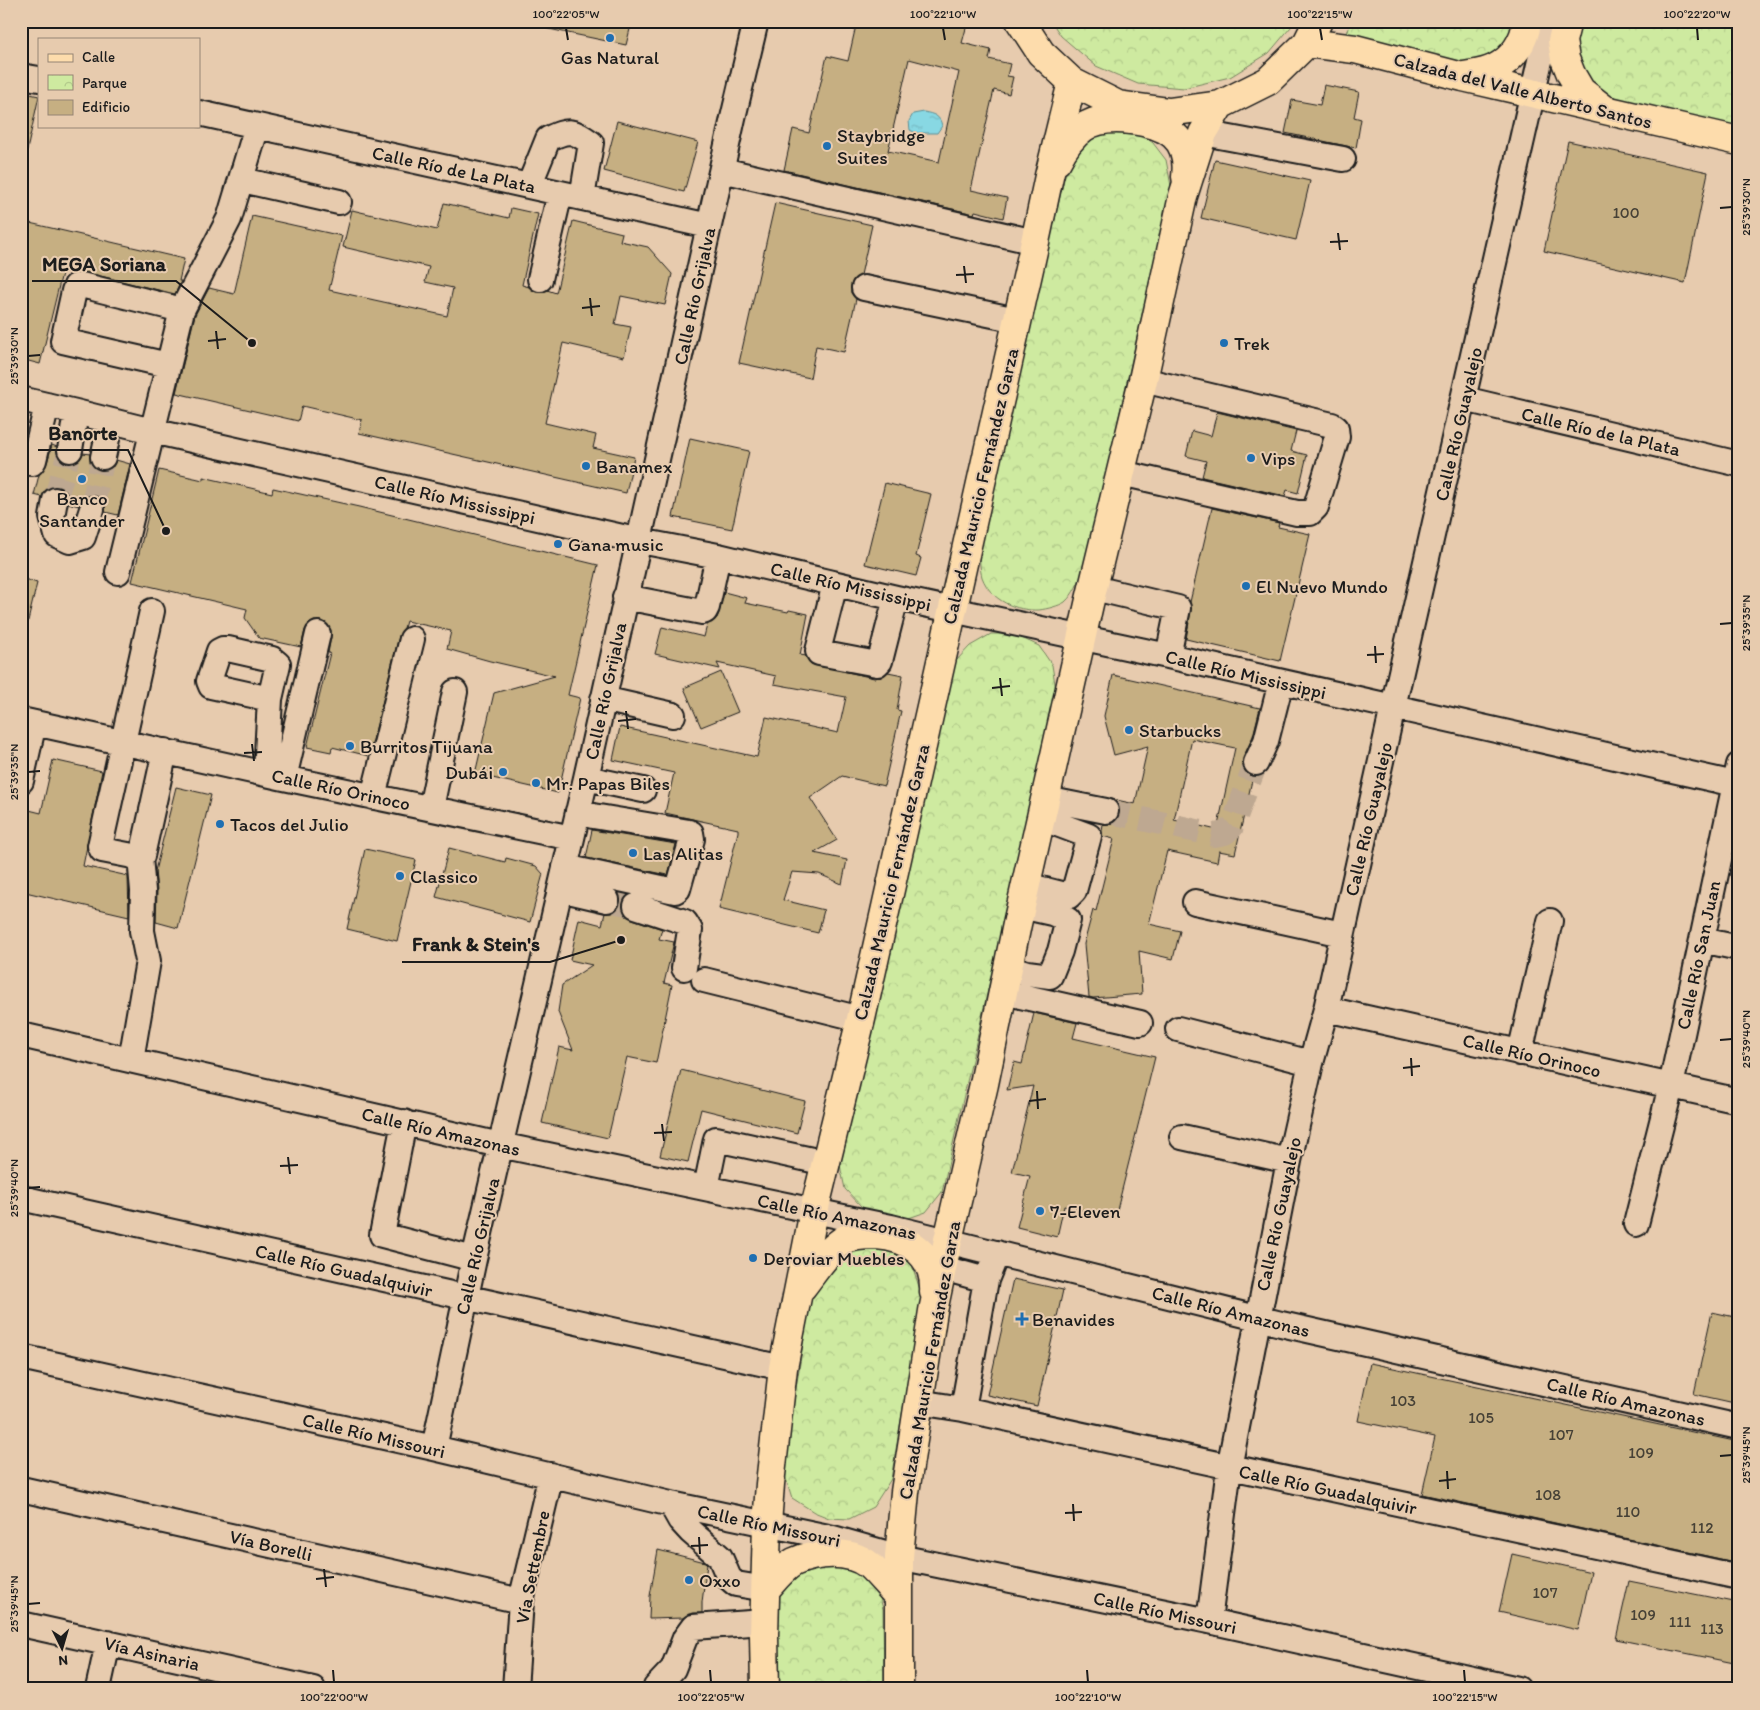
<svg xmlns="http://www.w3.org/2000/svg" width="1760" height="1710" viewBox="0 0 1760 1710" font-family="Itim,sans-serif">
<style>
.park{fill:url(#park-crowns);stroke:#75835e}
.water{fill:url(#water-ripples);stroke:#5d8d93}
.building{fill:#c6af82;stroke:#1c1c1c;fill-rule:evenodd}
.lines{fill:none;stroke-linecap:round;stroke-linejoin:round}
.minor-tunnel{stroke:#bea891;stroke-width:24;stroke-dasharray:24 12;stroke-linecap:butt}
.minor-casing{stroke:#1c1c1c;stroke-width:28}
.major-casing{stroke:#1c1c1c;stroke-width:31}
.minor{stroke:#e7cbae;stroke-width:24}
.major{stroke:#fddcac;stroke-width:28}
.ticks{fill:none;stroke:#1c1c1c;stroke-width:2}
.poi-dot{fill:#1f6fb2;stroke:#e7cbae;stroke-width:2}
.labels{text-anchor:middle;stroke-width:4;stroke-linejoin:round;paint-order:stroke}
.number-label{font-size:16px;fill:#464136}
.poi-label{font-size:19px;fill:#1c1c1c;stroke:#e7cbae;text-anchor:start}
.street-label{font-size:19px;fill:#1c1c1c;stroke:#e7cbae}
.leader{fill:none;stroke:#1c1c1c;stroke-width:2}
.callout-dot{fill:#1c1c1c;stroke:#e7cbae;stroke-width:2}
.callout-label{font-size:20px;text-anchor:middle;font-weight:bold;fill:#1c1c1c;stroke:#e7cbae;stroke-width:4;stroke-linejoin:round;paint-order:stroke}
.neatline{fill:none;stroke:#1c1c1c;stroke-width:2}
.ticks-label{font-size:12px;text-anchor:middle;fill:#1c1c1c}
</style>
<defs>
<pattern id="park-crowns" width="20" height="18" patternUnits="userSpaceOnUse" patternTransform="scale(1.25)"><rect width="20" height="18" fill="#ceeaa0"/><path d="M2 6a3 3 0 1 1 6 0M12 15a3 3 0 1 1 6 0" fill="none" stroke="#b0c889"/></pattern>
<pattern id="water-ripples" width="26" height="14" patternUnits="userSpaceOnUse" patternTransform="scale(1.25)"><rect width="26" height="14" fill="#88d8e3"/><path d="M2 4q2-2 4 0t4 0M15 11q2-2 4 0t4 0" fill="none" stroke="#75b9c2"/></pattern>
</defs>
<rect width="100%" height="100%" fill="#e7cbae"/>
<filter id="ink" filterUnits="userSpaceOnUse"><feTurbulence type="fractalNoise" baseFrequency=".02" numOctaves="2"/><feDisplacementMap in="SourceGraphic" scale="10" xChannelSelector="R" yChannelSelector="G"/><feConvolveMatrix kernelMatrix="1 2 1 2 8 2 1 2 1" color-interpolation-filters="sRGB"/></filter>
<g filter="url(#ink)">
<path class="park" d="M1051,21H1296L1269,53L1230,77L1184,88L1138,84L1096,66L1061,36Z
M1353,21H1524L1520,42L1469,68L1346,34Z
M1582,21H1739V129L1603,98L1584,84L1574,34Z
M1117,129L1142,134L1153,143L1166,160L1171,186L1084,572C1078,582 1074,594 1065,602C1059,606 1047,609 1039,610C1016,611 991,601 982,577C980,571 980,561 979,554L1067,166C1082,138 1087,137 1117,129Z
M991,634H1013L1039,646L1052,665L1056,690L942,1192L926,1212L903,1220L881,1216L862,1207L845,1189L840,1165L955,662L970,646Z
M844,1245L897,1251L912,1265L922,1296L891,1479L873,1507L849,1519L829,1518L814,1512L792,1498L783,1469L814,1276Z
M839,1557L876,1583L883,1609L884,1689H777V1597L790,1572Z"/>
<path class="water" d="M924,112C933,114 940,115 942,126L937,133H916L910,130L909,121L913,114Z"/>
<path class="building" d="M544,21H632L626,45L544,28Z
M857,21H968L962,43L991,50L989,59L1010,64L1007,76L1013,77L1009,94L994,90L971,190L1007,198L1003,218L975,211L974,214L784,170L793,129L809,133L827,56L848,61ZM909,59L959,72L939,162L888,151Z
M1324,85L1359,92L1354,117L1361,119L1356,148L1285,133L1292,100L1320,105Z
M21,92L39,96L27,150H21Z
M617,121L698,142L684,192L604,171Z
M1568,141L1708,172L1685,283L1544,251Z
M1215,160L1310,181L1296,240L1201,218Z
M444,203L509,218L511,208L538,214L522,285L529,287L536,292L547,290L556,293L573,221L622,233L620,241L648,247L672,274L665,305L621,296L615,324L631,327L624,357L563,343L545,423L596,435L593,448L634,457L626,493L359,433L362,420L302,406L298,421L176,393L195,315L209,288L234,294L252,216L342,236L329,290L447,316L453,288L425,282L429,267L343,247L352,210L437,230Z
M775,203L872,225L861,275L854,279L851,285V293L856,299L844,352L816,346L810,378L739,363Z
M21,221L184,259L179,281H181L175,294L84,272H75L63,269L40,364L21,359Z
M1217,412L1296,431L1291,451L1307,455L1298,493L1287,490L1285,496L1202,477L1206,461L1186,456L1192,431L1211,436Z
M690,438L749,451L732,529L673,517Z
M52,445L57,447V455L61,460L67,463H75L80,459L83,453L90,454V462L93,467L100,470H108L113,467L116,460L130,464L118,515L105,512V506L102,500L96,496H89L83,499L79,506L68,503V495L64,490L58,487H50L45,491L42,497L34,495L39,475L47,463Z
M159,470L203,480V477L272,493L273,488L359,507L598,565L568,695L580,698L558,793L475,774L494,693L555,676L490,661L447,649L451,631L406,621L404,628L399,636L369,756L332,747L331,752L307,747L330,653H328L331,637V630L327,624L322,621H314L308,625L305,630L301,647L259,638L245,618L247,609L132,582Z
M885,483L931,494L916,556L921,558L916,576L865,564Z
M1212,508L1279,523L1278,527L1310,534L1280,661L1186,639L1191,611L1190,602Z
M21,578L37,583L27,625H21Z
M724,592L747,598L745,603L788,612L789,610L808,614L800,655L806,656L811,664L874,678L881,677L888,672L903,675L897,710L901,711L884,786L842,776L810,798L837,840L814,853L847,860L842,884L819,874L792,872L783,900L824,910L818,933L719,909L738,832V829L665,813L674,773L613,760L620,727L757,757L766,717L838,733L846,697L774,684L776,676L717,663L720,669L655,654L662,627L704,637L707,625L717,618L719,613Z
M721,672L738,712L701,727L684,688Z
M1113,675L1260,708L1253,736L1243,758L1242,764L1245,771L1253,776L1235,854L1219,851L1217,862L1167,851L1149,924L1180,931L1173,959L1139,951L1142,994L1093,998L1089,997L1084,944L1093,910L1096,911L1114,839L1102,836V831L1103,824H1111L1117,820L1119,814V806L1112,799L1135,804L1148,746L1114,755L1104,716ZM1192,739L1235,748L1217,830L1174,820Z
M53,760L102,771L83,866L128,876L129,916L21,891V808L41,813Z
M176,787L211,795L178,928L156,922L157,891L155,871Z
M592,830L676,844L668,875L586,858Z
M449,848L505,862L506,858L536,866L543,874L530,922L436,897Z
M365,849L416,860L397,941L347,929Z
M620,898L625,899L623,908L626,916L632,919L662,929L659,939L674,942L664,983L672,985L656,1063L627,1057L608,1138L542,1123L559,1047L573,1050L558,1012L562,985L592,965L570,960L579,919L602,925L605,913H611L617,910L620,904Z
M1034,1013L1077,1023L1073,1038L1155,1057L1115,1218L1064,1206L1057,1237L1017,1227L1030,1176L1012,1172L1033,1086L1007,1090L1014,1062L1022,1064Z
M681,1070L805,1101L797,1133L701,1109L688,1162L660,1156Z
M1013,1279L1063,1290L1037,1406L987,1395Z
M1712,1312L1739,1318V1404L1694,1394Z
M1370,1363L1739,1442V1563L1422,1494L1435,1437L1358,1421Z
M658,1550L705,1562L707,1564L702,1602V1613H692L683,1618L649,1619L650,1596Z
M1512,1554L1591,1572L1578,1630L1499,1612Z
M1629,1581L1739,1603V1664L1616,1639Z"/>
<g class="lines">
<path class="minor-tunnel" d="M55,500L70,450
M92,509L103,457
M1106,811L1215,835L1225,833L1232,827L1256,763
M607,900L636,906"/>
<g class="minor-casing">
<path id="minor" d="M21,76L39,79
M199,113L709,226
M1203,133L1343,159
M722,170L1035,242
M242,180L339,202
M529,186L548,139C569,129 573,130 591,143L582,198
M540,279L560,193
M864,288L1017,320
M168,365L63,341L74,291L76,286L81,285L182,310
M21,399L76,412L152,431L640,541L718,556L896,598L1168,656L1739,785
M1464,399L1739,464
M70,450L76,412
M103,457L111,421
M21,462L32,463L34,460L47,405
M1121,473L1297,513H1310L1316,507L1337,437L1336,428L1332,425L1143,380
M55,500L52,517L57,535L70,541L83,537L92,509
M118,572L182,310L229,219L257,126
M835,584L818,651L819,653L877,664L880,661L896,598
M1094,588L1178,608L1168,656
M625,597L702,612L705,611L707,607L718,556
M152,611L100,846L102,850L138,857L142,856L165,751
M603,699L673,715
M21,720L284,778L572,838
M1256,763L1266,741L1281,682
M266,773L270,699L278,664L272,659L228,649H223L219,651L209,681L211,686L270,699
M284,778L318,634
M586,778L643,790
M21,781L34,723
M373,797L412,639
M1046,799L1106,811
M431,808L455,692
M565,867L675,891L678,889L692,839L691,833L689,832L593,816L578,811
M1026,885L1069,896L1074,891L1089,836L1041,818
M560,889L607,900
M1195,902L1342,934
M636,906L685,922L690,930L684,968
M1702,940L1739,948
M1008,967L1027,973L1050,976L1060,951L1068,920L1052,913L1021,906
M704,980L861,1019
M1003,992L1140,1023
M1326,1009L1739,1101
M1178,1029L1311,1063
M21,1035L500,1145L891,1227L1281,1324L1739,1427
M1520,1053L1550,921
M131,1060L148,961L142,931L143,891L140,857
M404,1122L382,1235L474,1259
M1182,1137L1289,1161
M706,1188L716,1139L826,1163
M21,1198L783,1368
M1636,1224L1671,1086L1739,765
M943,1268L986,1280
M21,1357L434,1448L671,1504L833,1538L899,1557L1209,1621L1518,1689
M918,1402L963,1409L1739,1577
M963,1409L986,1280L997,1253
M434,1448L474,1259L586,778L733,118L756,21
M21,1489L521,1601
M671,1504L680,1520L691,1532L720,1557L729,1578L736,1584L766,1589
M1209,1621L1229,1468L1289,1161L1311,1063L1326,1009L1393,707L1549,21
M21,1624L313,1689
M98,1689L108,1643
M515,1689L521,1601L551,1475
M656,1689V1687L673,1669L685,1638L693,1627L765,1622"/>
</g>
<g class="major-casing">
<path id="major" d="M1020,21L1041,53L1072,82L1118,105L1169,112L1220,105L1268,81L1307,43L1318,21
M1567,21L1562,41L1565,59L1571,74L1581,91L1604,109
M1307,43L1355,49L1463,77L1739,141
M1464,76C1474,74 1486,73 1495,68C1513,59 1525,41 1527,21
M1057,161C1063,149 1072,136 1083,128C1097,118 1114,118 1131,120C1166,124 1191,137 1186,177
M802,1287C814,1272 826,1252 842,1241C852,1235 865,1235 876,1235C910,1237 936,1256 934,1292
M766,1589C774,1580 783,1568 794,1562C816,1552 849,1549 869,1565C879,1574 888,1586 898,1596
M765,1689L764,1635L767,1524L770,1484L783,1368L814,1211L861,1019L1035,242L1049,176L1072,82
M899,1689V1557L905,1492L933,1311L948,1240L984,1084L1017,924L1089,604L1143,380L1183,196L1203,133L1220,105"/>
</g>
<use href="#minor" class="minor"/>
<use href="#major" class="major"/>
</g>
</g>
<path class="ticks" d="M566,28L568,40M943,28L945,40M1320,28L1322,40M1697,28L1698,40M1720,208L1732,207M1338,233L1340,250M1330,242L1348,241M964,266L966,283M956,275L974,274M590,298L592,316M582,308L600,306M216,331L218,349M208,341L226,339M28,356L40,355M1720,624L1732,623M1375,646L1376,663M1367,655L1384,654M1000,678L1002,696M992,688L1010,686M626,711L628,729M618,721L636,719M252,744L254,761M244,753L262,752M28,772L40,771M1720,1040L1732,1039M1411,1058L1412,1076M1403,1068L1420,1066M1037,1091L1038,1109M1029,1101L1046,1099M662,1124L664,1141M654,1133L672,1132M288,1157L290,1174M280,1166L298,1165M28,1188L40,1187M1720,1456L1732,1455M1447,1471L1448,1489M1439,1481L1456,1479M1073,1504L1074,1521M1065,1513L1082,1512M699,1537L700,1554M691,1546L708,1545M324,1569L326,1587M316,1579L334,1577M28,1604L40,1603M333,1670L334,1682M710,1670L711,1682M1087,1670L1088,1682M1464,1670L1465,1682"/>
<g class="poi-dot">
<circle cx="610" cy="38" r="5"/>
<circle cx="827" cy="146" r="5"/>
<circle cx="1224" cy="343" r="5"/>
<circle cx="1251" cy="458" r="5"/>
<circle cx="586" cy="466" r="5"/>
<circle cx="82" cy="479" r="5"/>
<circle cx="558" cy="544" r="5"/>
<circle cx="1246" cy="586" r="5"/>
<circle cx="1129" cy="730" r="5"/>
<circle cx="350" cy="746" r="5"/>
<circle cx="503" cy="772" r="5"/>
<circle cx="536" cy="783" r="5"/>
<circle cx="220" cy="824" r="5"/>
<circle cx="633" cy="853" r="5"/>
<circle cx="400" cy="876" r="5"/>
<circle cx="1040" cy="1211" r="5"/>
<circle cx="753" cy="1258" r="5"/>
<path d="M1019.5 1311.5h5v5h5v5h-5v5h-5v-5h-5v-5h5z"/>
<circle cx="689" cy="1580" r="5"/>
</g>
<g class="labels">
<g class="number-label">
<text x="1626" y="218">100</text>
<text x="1403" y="1406">103</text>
<text x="1481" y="1423">105</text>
<text x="1561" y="1440">107</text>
<text x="1641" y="1458">109</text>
<text x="1548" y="1500">108</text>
<text x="1628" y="1517">110</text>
<text x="1702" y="1533">112</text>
<text x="1545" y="1598">107</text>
<text x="1643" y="1620">109</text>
<text x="1680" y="1627">111</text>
<text x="1712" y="1634">113</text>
</g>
<g class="poi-label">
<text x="610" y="64" text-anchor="middle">Gas Natural</text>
<text x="837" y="142">Staybridge<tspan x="837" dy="22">Suites</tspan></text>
<text x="1234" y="350">Trek</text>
<text x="1261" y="465">Vips</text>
<text x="596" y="473">Banamex</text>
<text x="82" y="505" text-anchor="middle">Banco<tspan x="82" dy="22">Santander</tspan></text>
<text x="568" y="551">Gana music</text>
<text x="1256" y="593">El Nuevo Mundo</text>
<text x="1139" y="737">Starbucks</text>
<text x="360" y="753">Burritos Tijuana</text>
<text x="493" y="779" text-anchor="end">Dubái</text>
<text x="546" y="790">Mr. Papas Biles</text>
<text x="230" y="831">Tacos del Julio</text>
<text x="643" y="860">Las Alitas</text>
<text x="410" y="883">Classico</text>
<text x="1050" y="1218">7-Eleven</text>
<text x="763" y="1265">Deroviar Muebles</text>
<text x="1032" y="1326">Benavides</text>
<text x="699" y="1587">Oxxo</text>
</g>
<g class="street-label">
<text transform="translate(1523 90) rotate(14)" y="7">Calzada del Valle Alberto Santos</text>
<text transform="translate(454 169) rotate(12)" y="7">Calle Río de La Plata</text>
<text transform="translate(694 296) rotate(-78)" y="7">Calle Río Grijalva</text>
<text transform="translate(1458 424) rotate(-77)" y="7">Calle Río Guayalejo</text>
<text transform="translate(1601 431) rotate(13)" y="7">Calle Río de la Plata</text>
<text transform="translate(980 486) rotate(-77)" y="7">Calzada Mauricio Fernández Garza</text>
<text transform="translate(455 499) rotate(13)" y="7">Calle Río Mississippi</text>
<text transform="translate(851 586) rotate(13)" y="7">Calle Río Mississippi</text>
<text transform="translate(1246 674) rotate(13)" y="7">Calle Río Mississippi</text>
<text transform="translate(605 691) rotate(-78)" y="7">Calle Río Grijalva</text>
<text transform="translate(341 789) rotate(12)" y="7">Calle Río Orinoco</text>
<text transform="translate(1368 819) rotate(-77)" y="7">Calle Río Guayalejo</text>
<text transform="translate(891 882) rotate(-77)" y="7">Calzada Mauricio Fernández Garza</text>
<text transform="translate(1698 955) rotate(-78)" y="7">Calle Río San Juan</text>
<text transform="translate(1532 1055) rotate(13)" y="7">Calle Río Orinoco</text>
<text transform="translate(441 1131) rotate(13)" y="7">Calle Río Amazonas</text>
<text transform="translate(1278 1214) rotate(-78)" y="7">Calle Río Guayalejo</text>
<text transform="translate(837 1216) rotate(12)" y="7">Calle Río Amazonas</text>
<text transform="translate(477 1246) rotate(-77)" y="7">Calle Río Grijalva</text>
<text transform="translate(344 1270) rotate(13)" y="7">Calle Río Guadalquivir</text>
<text transform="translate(1231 1311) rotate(14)" y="7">Calle Río Amazonas</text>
<text transform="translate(929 1360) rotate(-80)" y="7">Calzada Mauricio Fernández Garza</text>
<text transform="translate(1626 1401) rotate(13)" y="7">Calle Río Amazonas</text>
<text transform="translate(374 1435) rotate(13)" y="7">Calle Río Missouri</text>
<text transform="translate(1328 1489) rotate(12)" y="7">Calle Río Guadalquivir</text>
<text transform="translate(769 1525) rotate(12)" y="7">Calle Río Missouri</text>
<text transform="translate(271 1545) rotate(13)" y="7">Vía Borelli</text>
<text transform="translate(532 1567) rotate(-79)" y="7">Vía Settembre</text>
<text transform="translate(1165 1612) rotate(12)" y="7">Calle Río Missouri</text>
<text transform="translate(152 1653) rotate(13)" y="7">Vía Asinaria</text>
</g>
</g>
<path class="leader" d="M252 343L176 281H32M166 531L128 450H38M621 940L550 962H402"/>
<g class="callout-dot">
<circle cx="252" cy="343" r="5"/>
<circle cx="166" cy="531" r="5"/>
<circle cx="621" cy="940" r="5"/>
</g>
<g class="callout-label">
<text x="104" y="271">MEGA Soriana</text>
<text x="83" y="440">Banorte</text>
<text x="476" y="951">Frank &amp; Stein's</text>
</g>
<rect width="1760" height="1710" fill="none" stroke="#e7cbae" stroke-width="55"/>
<rect x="38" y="38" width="162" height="90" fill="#e7cbae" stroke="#968574"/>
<rect x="48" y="54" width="25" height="8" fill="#fddcac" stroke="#968574"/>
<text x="82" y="62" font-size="15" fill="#1c1c1c">Calle</text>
<rect x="48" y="75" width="25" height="15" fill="url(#park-crowns)" stroke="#968574"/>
<text x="82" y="88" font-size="15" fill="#1c1c1c">Parque</text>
<rect x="48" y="100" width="25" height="15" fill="#c6af82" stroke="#968574"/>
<text x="82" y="112" font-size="15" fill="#1c1c1c">Edificio</text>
<g transform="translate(62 1648) rotate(175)" stroke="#e7cbae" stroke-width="4" paint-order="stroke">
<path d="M0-4L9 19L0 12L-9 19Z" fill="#1c1c1c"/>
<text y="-8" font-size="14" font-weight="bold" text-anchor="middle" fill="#1c1c1c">N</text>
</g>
<rect x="28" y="28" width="1704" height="1654" class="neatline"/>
<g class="ticks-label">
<text x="566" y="18">100°22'05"W</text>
<text x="943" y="18">100°22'10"W</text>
<text x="1320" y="18">100°22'15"W</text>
<text x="1697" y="18">100°22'20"W</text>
<text transform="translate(1746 207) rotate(-90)" y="4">25°39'30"N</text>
<text transform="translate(14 356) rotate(-90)" y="4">25°39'30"N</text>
<text transform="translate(1746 623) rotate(-90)" y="4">25°39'35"N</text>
<text transform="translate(14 772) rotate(-90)" y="4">25°39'35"N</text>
<text transform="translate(1746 1039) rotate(-90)" y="4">25°39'40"N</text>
<text transform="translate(14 1188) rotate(-90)" y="4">25°39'40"N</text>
<text transform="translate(1746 1455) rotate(-90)" y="4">25°39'45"N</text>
<text transform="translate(14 1604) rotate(-90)" y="4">25°39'45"N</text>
<text x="334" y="1701">100°22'00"W</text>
<text x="711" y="1701">100°22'05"W</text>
<text x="1088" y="1701">100°22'10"W</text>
<text x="1465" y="1701">100°22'15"W</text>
</g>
</svg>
